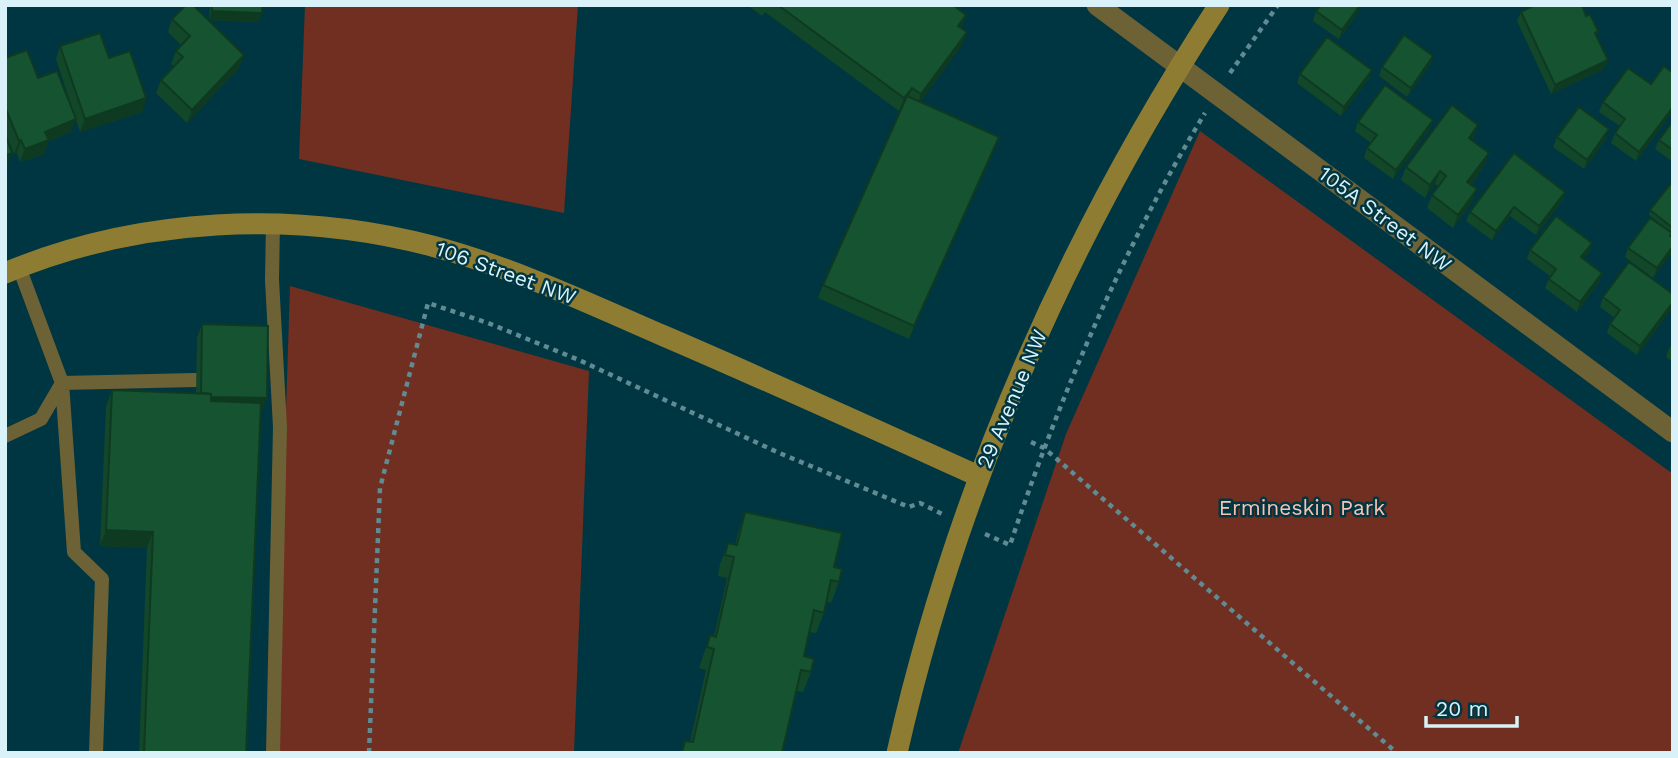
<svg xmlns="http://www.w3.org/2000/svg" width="1678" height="758" viewBox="0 0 1678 758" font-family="'Work Sans',sans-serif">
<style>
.green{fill:#702f20}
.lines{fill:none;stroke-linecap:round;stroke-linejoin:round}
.path{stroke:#618a93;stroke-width:4.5;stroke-dasharray:5 5;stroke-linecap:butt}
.lane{stroke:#6d6136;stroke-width:14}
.street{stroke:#6d6136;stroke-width:21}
.secondary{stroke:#8f7c33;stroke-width:21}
.wall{fill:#13472a}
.shaded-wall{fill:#0f3a22}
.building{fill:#165331;stroke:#0f3a22;stroke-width:2}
.labels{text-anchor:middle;stroke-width:5;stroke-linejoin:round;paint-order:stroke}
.street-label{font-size:21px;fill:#d9f2f9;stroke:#003641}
.park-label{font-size:21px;fill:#fac2b3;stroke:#003641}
</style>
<rect width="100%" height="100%" fill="#003641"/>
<path class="green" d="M305,5H578L564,213L299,159Z
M1200,131L1673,474V753H958L1066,434Z
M290,286L589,371L574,753H275Z"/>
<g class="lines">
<path class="path" d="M1230,73L1278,5
M1031,442L1044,448L1397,753
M985,534L1010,545C1060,396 1123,248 1205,113
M369,753L380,488L428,303L488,323L579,360L777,452L909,507L920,503L942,514"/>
<path class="lane" d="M19,267L62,383L74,552L102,579L96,753
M62,383L196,380
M5,436L41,419L62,383
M273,753L280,427L272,280L273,223"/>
<path class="street" d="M1097,5L1673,432"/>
<path class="secondary" d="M5,273C138,217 293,210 432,246C512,267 588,303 664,336C769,381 874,429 978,476
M897,753C957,487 1070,233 1219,5"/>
</g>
<path class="wall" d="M210,5H262L258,22L209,20Z
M747,5H953L966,15L961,28L967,32L962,45L920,102L999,137L994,150L909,339L818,298L823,285L902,109L899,111L765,12L762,16Z
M1316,11H1359L1339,39L1313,21Z
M1521,12L1586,16L1598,31L1596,36L1604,69L1551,94L1517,21Z
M172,19L239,68L187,123L156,93L161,80L174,66L171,64L176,51L181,45L168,32Z
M60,46L109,58L146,98L142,112L80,132L56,59Z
M1433,56L1430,65L1407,97L1379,76L1382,67Z
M5,58L38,78L71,132L48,142L44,154L20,162L17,153L14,154L5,132Z
M1372,70L1368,80L1341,116L1297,83L1300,74Z
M1673,73V111L1636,161L1611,143L1615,133L1620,126L1599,112L1603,102L1651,84Z
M1433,120L1429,130L1393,179L1364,158L1367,148L1371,143L1355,131L1358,122Z
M1673,121V162L1655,149L1659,140Z
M1478,125L1472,140L1484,166L1471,185L1472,202L1453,228L1427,208L1432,195L1438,186L1435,184L1425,198L1401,180L1406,167Z
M1557,137L1606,139L1584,169L1553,147Z
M1673,181V234L1671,236L1673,238V251L1653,278L1625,257L1628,248L1672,233L1649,215L1650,210Z
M1565,192L1562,201L1536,235L1510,216L1492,240L1466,221L1470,212Z
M1592,243L1589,252L1583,259L1602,273L1599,282L1577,312L1545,288L1550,276L1527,259L1530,250Z
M1673,294V307L1637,355L1607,333L1610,324L1615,318L1600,307L1603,297Z
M202,324L262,411H261L246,753H139L147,548L100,546L106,407L112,390L196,393L197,338Z
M1673,343V362L1666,357L1669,348Z
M745,512L834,567L839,582L831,603L826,601L824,613L816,633L809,632L804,656L811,672L803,692L796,691L782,753H680L685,741L690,742L706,670L699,668L710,635L714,636L727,578L718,576L720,564L728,543L735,545L738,533Z"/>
<path class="shaded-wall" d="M1360,5H1361L1359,11L1339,39L1342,30Z
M212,11L262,13L258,22L209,20Z
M966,15L961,28L958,26Z
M967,32L962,45L916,108L921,94Z
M244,55L239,68L187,123L192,110Z
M1433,56L1430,65L1407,97L1411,88Z
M1608,60L1604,69L1551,94L1555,85Z
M1372,70L1368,80L1341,116L1344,107Z
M912,88L907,101L899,111L904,98Z
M146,98L142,112L80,132L85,119Z
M1673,107V111L1636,161L1639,152Z
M76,119L71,132L48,142L44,154L20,162L25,149L45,132Z
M1433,120L1429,130L1393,179L1396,170Z
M1478,125L1473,138L1464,151L1469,138Z
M1609,129L1606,139L1584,169L1587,160Z
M999,137L994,150L909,339L914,326Z
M21,140L17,153L14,154L19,141Z
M12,153L7,167H5V156Z
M1489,153L1484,166L1463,196L1467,182Z
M1440,171L1435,184L1425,198L1430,185Z
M1477,189L1472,202L1453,228L1458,215Z
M1565,192L1562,201L1536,235L1539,226Z
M1514,207L1510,216L1492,240L1496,231Z
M1592,243L1589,252L1578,267L1581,257Z
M1673,246V251L1653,278L1657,268Z
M1602,273L1599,282L1577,312L1580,302Z
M1673,302V307L1637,355L1640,346Z
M201,397L267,398L262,411L196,410Z
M106,530L153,532L147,548L100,546Z"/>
<path class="building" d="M186,5H193L244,55L192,110L161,80L183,57L176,51L190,36L172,19Z
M212,5H262V13L212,11Z
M778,5H953L966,15L958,26L967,32L921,94L912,88L904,98Z
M1321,5H1360L1342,30L1316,11Z
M1535,5H1582L1586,16L1590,14L1598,31L1595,33L1608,60L1555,85L1521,12Z
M100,33L109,58L130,51L146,98L85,119L60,46Z
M1404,35L1433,56L1411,88L1382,67Z
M1327,37L1372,70L1344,107L1300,74Z
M27,50L38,78L57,71L76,119L45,132L49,140L25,149L21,140L19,141L5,107V58Z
M1664,66L1673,73V107L1639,152L1615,133L1625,119L1603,102L1628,68L1651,84Z
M1385,85L1433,120L1396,170L1367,148L1377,135L1358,122Z
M907,96L999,137L914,326L823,285Z
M1452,105L1478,125L1469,138L1489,153L1467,182L1477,189L1458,215L1432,195L1446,176L1440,171L1430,185L1406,167Z
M1579,107L1609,129L1587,160L1557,137Z
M1673,121V150L1659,140Z
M5,134L12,153L5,156Z
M1514,153L1565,192L1539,226L1514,207L1496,231L1470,212Z
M1673,181V228L1650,210Z
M1556,216L1592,243L1581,257L1602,273L1580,302L1549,279L1556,269L1530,250Z
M1650,218L1672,233L1670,236L1673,238V246L1657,268L1628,248Z
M1629,262L1673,294V302L1640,346L1610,324L1620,310L1603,297Z
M202,324L268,326L267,398L211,397V394L201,393Z
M112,390L211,394V401L261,403L246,753H144L153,532L106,530Z
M745,512L842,533L834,567L842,569L839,582L831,580L824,613L814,610L804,656L814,659L811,672L801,670L782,753L682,752L685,741L693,742L714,649L707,647L710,635L716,637L734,557L725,555L728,543L737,545Z"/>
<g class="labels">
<g class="street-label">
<text transform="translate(1385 219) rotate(37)" y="7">105A Street NW</text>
<text transform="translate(506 273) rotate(20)" y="7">106 Street NW</text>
<text transform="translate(1012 399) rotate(-67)" y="7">29 Avenue NW</text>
</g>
<g class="park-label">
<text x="1302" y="515">Ermineskin Park</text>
</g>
</g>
<rect width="1678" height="758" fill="none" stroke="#d9f2f9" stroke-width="14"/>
<path d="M1426 716v10h91v-10" fill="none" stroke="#d9f2f9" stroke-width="3.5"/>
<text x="1436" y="716" font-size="21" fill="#d9f2f9" stroke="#003641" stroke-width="5" paint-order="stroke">20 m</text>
</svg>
